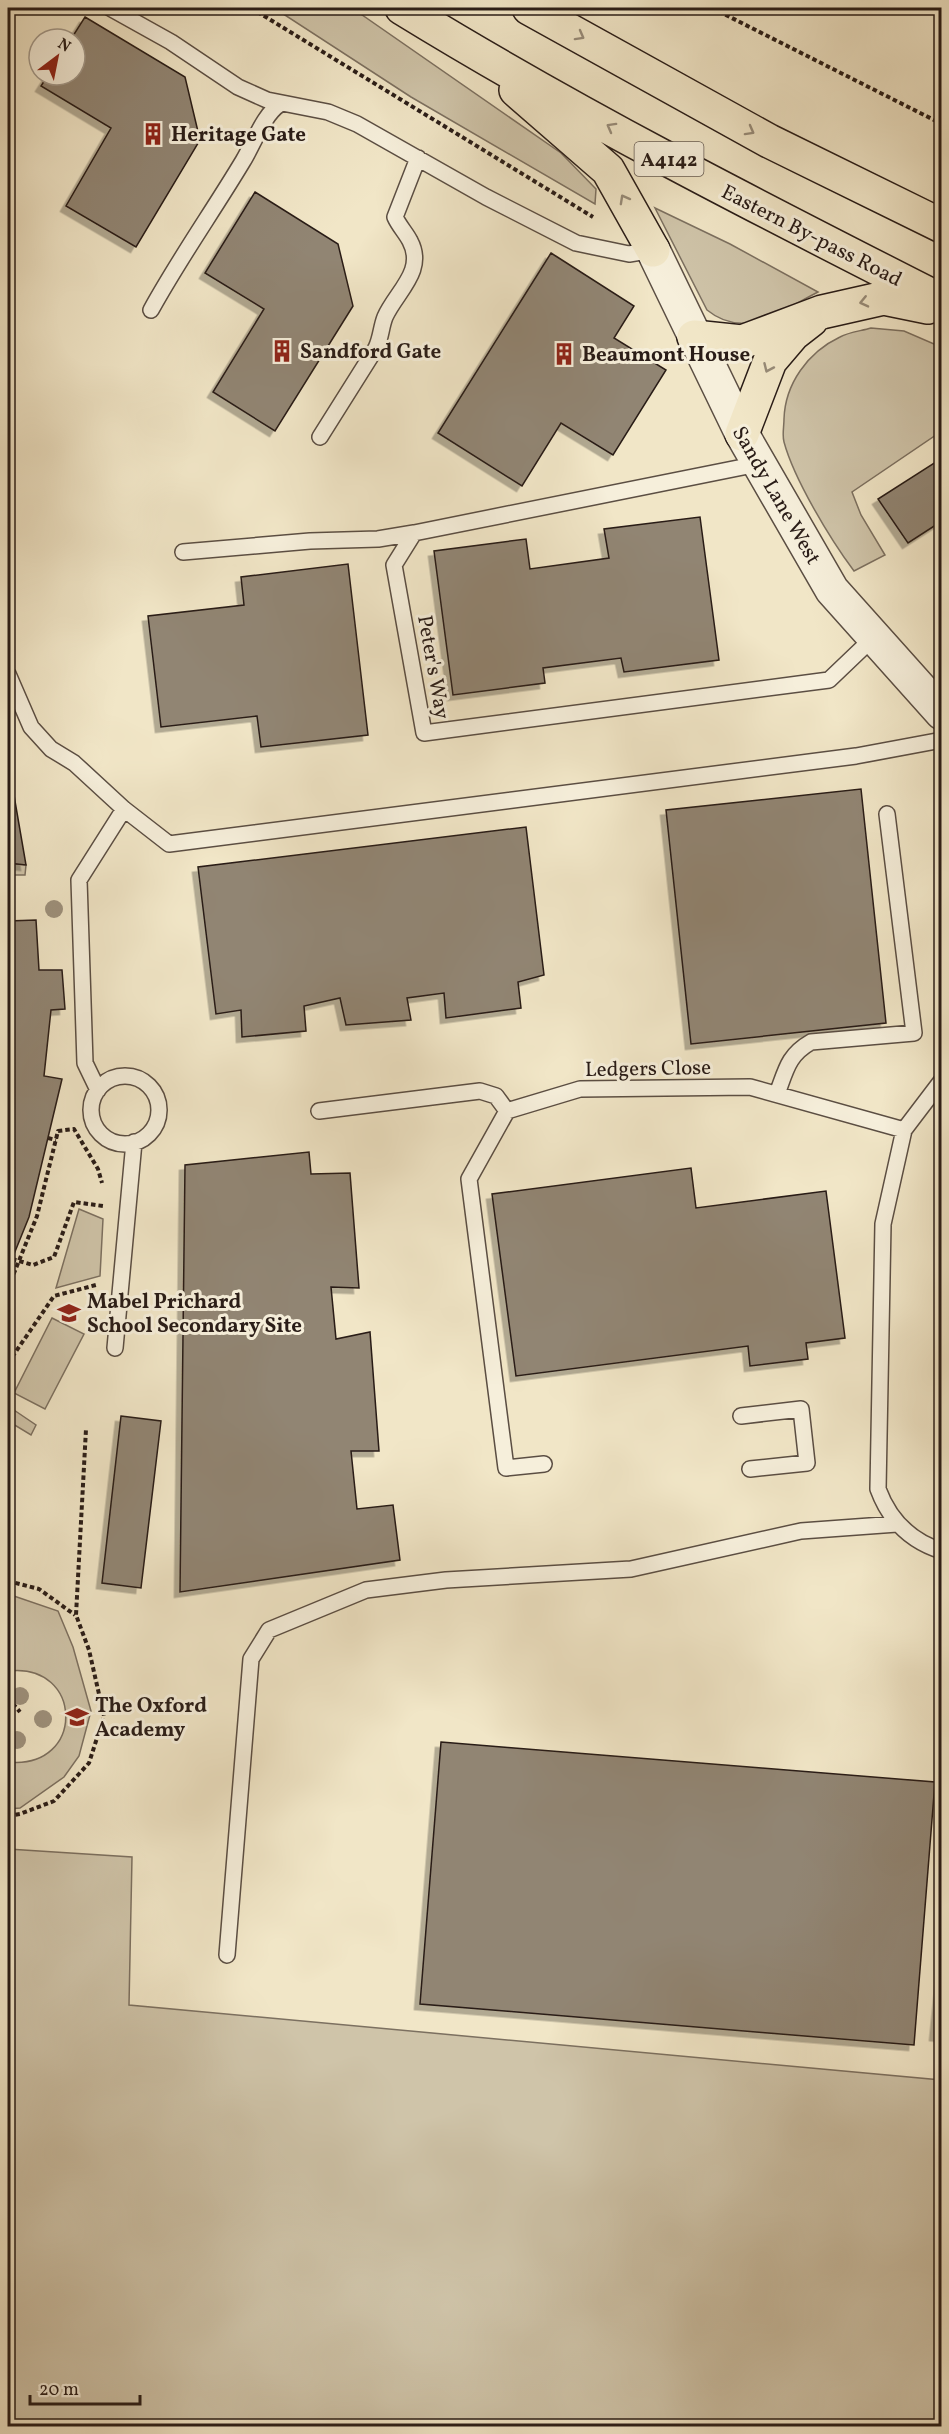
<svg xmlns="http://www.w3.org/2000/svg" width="949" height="2434" viewBox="0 0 949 2434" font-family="Vollkorn,serif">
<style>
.green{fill:#cfc4a9;stroke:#7c7060;stroke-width:1.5}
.building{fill:#918573;stroke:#291c17;stroke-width:1.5;filter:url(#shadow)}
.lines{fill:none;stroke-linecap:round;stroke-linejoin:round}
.service-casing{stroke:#5b4e43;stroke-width:18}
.tertiary-casing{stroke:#5b4e43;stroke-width:36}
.trunk-casing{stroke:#291c17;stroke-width:36}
.path{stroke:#291c17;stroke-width:4;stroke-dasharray:4.5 3;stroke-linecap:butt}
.service{stroke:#f6efdb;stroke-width:15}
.tertiary{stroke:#f6efdb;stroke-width:33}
.trunk{stroke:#f1e6c7;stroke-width:33}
.tree{fill:#9e927e}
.oneway{stroke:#978b78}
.labels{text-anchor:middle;stroke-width:6;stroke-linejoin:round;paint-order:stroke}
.shield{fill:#f6efdb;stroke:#665b52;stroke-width:1.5}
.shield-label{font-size:20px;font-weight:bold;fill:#291c17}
.poi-label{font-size:21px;font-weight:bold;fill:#291c17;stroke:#f6efdb;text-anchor:start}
.street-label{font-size:21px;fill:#291c17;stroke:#f6efdb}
</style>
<defs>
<filter id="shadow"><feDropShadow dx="-5.5" dy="5.5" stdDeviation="0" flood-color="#0004"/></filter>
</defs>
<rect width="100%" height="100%" fill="#f1e6c7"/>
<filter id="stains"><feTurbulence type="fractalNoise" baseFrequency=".00333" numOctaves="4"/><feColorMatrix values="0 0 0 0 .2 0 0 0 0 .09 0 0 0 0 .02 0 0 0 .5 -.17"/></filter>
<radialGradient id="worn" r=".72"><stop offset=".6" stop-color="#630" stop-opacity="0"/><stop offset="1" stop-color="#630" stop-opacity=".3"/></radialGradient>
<path class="green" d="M274,8H352L561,153L596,189L595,204L411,97Z
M655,208L730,244L818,292C782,310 745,341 707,310Z
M871,328L904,331L941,347V435L939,433L852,492L861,515L885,555L854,571C830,539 794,479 784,442C782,435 784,427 784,419C785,384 808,352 840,337C849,332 861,331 871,328Z
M8,863L26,865L25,875H8Z
M79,1209L103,1219L100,1276L56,1288Z
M52,1318L84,1334L45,1409L14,1393Z
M8,1406L36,1425L31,1435L8,1421Z
M8,1451H10L9,1566H8Z
M8,1594L58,1611L73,1647L91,1711L79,1756L64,1777L20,1808L8,1809V1762C86,1770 84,1662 8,1671Z
M8,1849L132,1857L129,2005L941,2080V2426H8Z"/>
<path class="building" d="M85,17L185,77L200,140L136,247L66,206L111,128L41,86L48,75H75V39H71Z
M255,192L338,244L353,306L275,431L213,392L264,309L205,273Z
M551,253L634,306L614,338L666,370L613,455L561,423L522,486L438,433Z
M942,458V521L908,543L878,499Z
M700,517L719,660L624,672L621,658L543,668L545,683L453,695L434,551L526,539L530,569L609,558L604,529Z
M348,564L368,735L261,747L257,716L161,727L148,616L244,605L241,577Z
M8,771L10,772L26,865L8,863Z
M861,789L886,1023L691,1044L666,810Z
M526,827L544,975L518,982L521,1008L446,1018L444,993L407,998L411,1020L346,1025L340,998L304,1006L306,1031L242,1037L241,1010L216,1014L198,867Z
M36,920L39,970H62L65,1009L51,1010L44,1076L62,1079L29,1217L8,1269V921Z
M309,1152L311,1174L350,1173L359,1288L331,1287L336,1339L370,1332L379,1451H351L357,1509L393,1505L400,1560L180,1592L185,1165Z
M691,1168L696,1208L826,1191L845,1338L806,1343L808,1359L750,1366L748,1346L516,1376L492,1194Z
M121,1416L161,1421L141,1588L102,1583Z
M441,1742L935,1782L914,2045L420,2004Z
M942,1967V2036L935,2035Z"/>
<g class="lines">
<g class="service-casing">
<path id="service" d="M110,8L171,42L238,87L267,100L328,112L357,124L486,197L576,243L629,254L653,250
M151,310C179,259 213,211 243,161C254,143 264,114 280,104
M320,437L376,348C381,338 381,327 385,317C396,292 426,271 410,241C406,233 399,226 395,217L418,158
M758,464L414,533L394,565L424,733L829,680L874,637
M183,552L310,541L378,539L414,533
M8,674L31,727L51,749L74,763L124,809L169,844L856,756L942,740
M91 1110a34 34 0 1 1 68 0a34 34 0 1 1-68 0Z
M942,1080L904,1130L883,1224L878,1489C889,1519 910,1541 942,1551
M98,1090L85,1063L79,880L124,809
M777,1094C786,1070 788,1055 811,1042L914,1033L887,814
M319,1111L480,1091L496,1096L507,1111
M115,1348L134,1142
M741,1416L801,1409L807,1463L750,1469
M544,1464L506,1468L469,1179L507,1111L580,1089L750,1087L904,1130
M227,1955L251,1659L269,1630L366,1590L446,1580L631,1569L801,1531L897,1524"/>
</g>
<g class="tertiary-casing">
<path id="tertiary" d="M653,250L742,434L832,590L942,713"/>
</g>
<g class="trunk-casing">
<path id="trunk" d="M402,8C576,115 759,208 942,301
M529,8L769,141L942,226
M516,90L608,170L653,250
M694,337L742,342L822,312L884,298L928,307
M742,434L770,361L793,334L811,320"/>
</g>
<path class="path" d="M251,8L593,217
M712,8L942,124
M48,1138L56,1140
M12,1259L33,1265L54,1257L74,1202L103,1206
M8,1288L37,1216L58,1131L74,1129L98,1169L102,1183
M8,1363L54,1296L96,1285
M8,1581L39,1589L75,1615
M8,1698L20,1712
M8,1816L20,1814L54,1801L89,1763L104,1716L89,1650L76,1615L86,1429"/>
<use href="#service" class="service"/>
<use href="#tertiary" class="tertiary"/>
<use href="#trunk" class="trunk"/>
</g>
<g class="tree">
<circle cx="54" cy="909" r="9"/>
<circle cx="20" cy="1696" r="9"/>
<circle cx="43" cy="1719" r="9"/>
<circle cx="17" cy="1740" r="9"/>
</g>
<defs><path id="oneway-chevron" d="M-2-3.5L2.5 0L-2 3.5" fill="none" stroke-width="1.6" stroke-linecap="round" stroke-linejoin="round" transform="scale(1.5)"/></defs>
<g class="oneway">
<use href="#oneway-chevron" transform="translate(580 36) rotate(29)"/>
<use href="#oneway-chevron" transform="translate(611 127) rotate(-151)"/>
<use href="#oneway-chevron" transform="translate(750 131) rotate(29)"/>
<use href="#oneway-chevron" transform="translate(624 199) rotate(-119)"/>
<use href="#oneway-chevron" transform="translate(864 302) rotate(167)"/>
<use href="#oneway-chevron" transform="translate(768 368) rotate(114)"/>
</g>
<defs>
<g id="building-bare" transform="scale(1.8)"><path d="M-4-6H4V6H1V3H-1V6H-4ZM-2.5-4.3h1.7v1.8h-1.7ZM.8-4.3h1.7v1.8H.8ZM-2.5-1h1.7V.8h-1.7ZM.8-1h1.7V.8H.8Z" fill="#8f2418" stroke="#f6efdb" stroke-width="2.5" paint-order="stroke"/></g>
<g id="school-bare" transform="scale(1.8)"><path d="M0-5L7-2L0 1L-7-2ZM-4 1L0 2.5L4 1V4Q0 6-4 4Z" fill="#8f2418" stroke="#f6efdb" stroke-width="2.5" paint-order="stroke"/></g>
</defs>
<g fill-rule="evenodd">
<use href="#building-bare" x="153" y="134"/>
<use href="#building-bare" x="282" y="351"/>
<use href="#building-bare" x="564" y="354"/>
<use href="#school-bare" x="69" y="1313"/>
<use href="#school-bare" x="77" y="1717"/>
</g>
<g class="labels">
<rect class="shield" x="634.5" y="142" width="69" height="34" rx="4.5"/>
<g class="shield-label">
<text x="669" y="166">A4142</text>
</g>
<g class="poi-label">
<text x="171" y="141">Heritage Gate</text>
<text x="300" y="358">Sandford Gate</text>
<text x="582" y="361">Beaumont House</text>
<text x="87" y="1308">Mabel Prichard<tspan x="87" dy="24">School Secondary Site</tspan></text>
<text x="95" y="1712">The Oxford<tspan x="95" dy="24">Academy</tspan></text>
</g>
<g class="street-label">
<text transform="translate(812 235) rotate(27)" y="7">Eastern By-pass Road</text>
<text transform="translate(777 495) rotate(60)" y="7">Sandy Lane West</text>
<text transform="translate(434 667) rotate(80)" y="7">Peter's Way</text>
<text transform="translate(648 1068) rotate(-1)" y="7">Ledgers Close</text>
</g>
</g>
<rect width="949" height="2434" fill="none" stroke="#f1e6c7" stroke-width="30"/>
<rect x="9" y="9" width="931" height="2416" fill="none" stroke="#291c17" stroke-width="3"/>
<rect x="15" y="15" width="919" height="2404" fill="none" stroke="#291c17" stroke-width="1.5"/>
<g transform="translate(57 57) rotate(32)"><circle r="28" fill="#f6efdb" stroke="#a49b8d" stroke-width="1.5"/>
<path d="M0-4.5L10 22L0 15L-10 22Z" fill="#8f2418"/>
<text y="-9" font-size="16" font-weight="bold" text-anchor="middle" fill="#291c17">N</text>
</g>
<path d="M30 2395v9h110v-9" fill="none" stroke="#291c17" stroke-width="3"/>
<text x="39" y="2395" font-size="18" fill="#291c17" stroke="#f6efdb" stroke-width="4.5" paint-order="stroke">20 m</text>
<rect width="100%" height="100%" filter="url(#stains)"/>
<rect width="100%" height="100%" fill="url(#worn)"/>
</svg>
